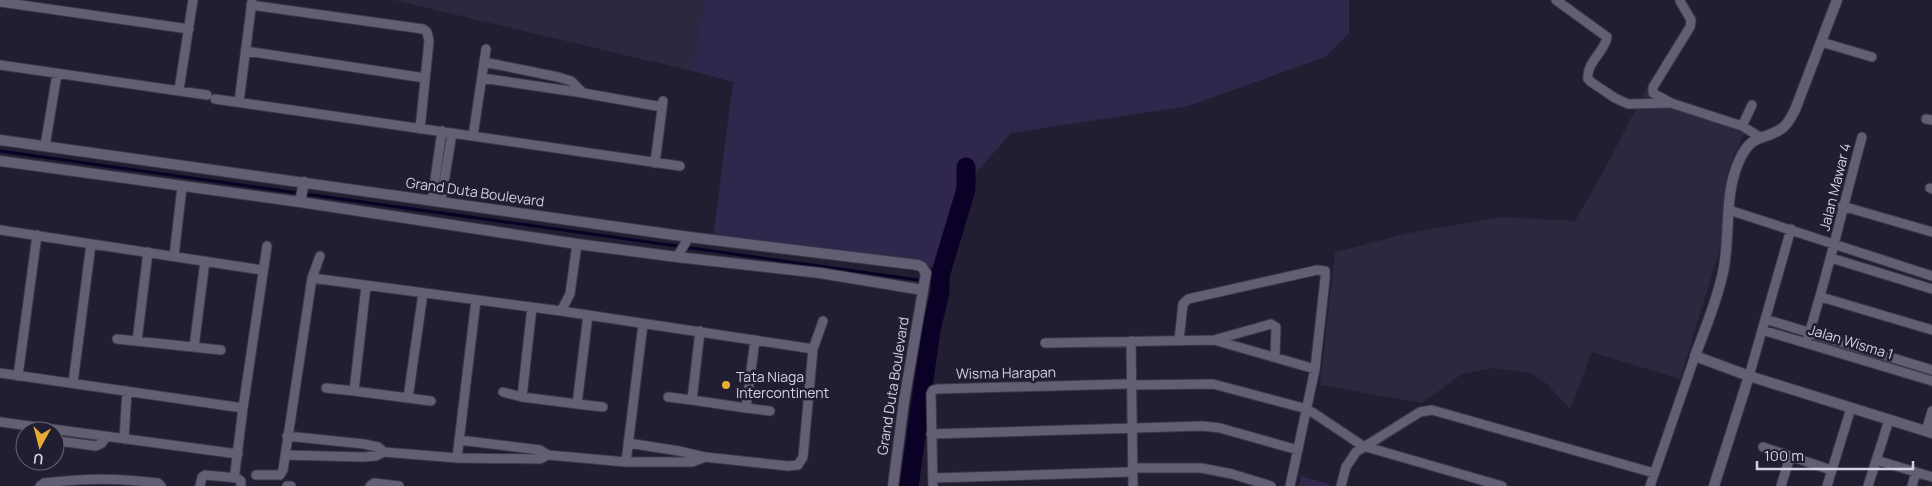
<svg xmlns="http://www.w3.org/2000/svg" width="1932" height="486" viewBox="0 0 1932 486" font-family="Manrope,sans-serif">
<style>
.built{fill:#2c2840}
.green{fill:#2f274c}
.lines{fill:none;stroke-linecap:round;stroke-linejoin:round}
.stream{stroke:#0b0026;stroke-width:3}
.river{stroke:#0b0026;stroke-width:19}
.minor-casing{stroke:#3b3848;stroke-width:11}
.tertiary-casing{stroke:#3b3848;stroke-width:12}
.minor{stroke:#625f75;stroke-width:9}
.tertiary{stroke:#625f75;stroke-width:10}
.poi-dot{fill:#e6ac36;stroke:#211e31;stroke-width:2}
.labels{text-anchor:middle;stroke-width:5;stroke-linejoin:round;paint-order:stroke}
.street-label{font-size:14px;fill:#d3d2df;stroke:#211e31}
.poi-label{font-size:14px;fill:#d3d2df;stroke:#211e31;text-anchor:start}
</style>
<rect width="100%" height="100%" fill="#211e31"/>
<path class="built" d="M394,0H704L692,71Z
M1647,87L1744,134L1728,170L1721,245L1680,379L1592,352L1570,409L1547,384L1530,373L1494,368L1462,374L1422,403L1320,385L1335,252L1409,233L1502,217L1575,221L1607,165Z"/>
<path class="green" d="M704,0H1349V33L1325,57L1189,106L1011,133L974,175L947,269L713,238L733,82L692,71Z
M1301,476L1329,484V486H1299Z"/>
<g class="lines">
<path class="stream" d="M0,151L940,283"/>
<path class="river" d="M909,486L931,330L940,292V276L966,189V167"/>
<g class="minor-casing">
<path id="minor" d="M1556,0L1607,37C1605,52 1586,62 1588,79L1591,82L1615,98L1628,104L1669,103
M1680,1L1691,20L1690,27L1653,87V93L1671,103L1742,126L1760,137
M0,2L189,29
M251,5L423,29L427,32L429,41L420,129
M1821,42L1872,57
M246,51L425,78
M484,62L558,77L571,81L583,93
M0,65L207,95
M482,78L583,93L662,107
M179,90L193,0
M215,99L680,166
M239,102L252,1
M1926,119L1932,120
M1742,126L1752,105
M473,136L486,49
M45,146L57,74
M655,163L663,101
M1930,188L1932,189
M432,200L442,131
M441,201L452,133
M1842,206L1932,232
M1729,210L1932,276
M0,230L262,270
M174,256L182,187
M677,257L689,237
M1831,258L1932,289
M312,278L320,256
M366,286L354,391L408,398L423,293
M1821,297L1932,330
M532,307L522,397L577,404L588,315
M561,311L570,294L577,244
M1765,319L1932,370
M1762,330L1932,381
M700,331L692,400L746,408L755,340
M117,339L221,350
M1179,340L1183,304L1188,299L1317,270L1325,271V279L1315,369L1290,486
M1214,340L1315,369
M137,341L148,252
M1131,341L1133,486
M1045,343L1214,340L1271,324L1276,327L1275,357
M1806,343C1828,275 1843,205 1862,137
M194,347L205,261
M0,373L243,408
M18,376L37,235
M1749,376L1791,229
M73,383L91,244
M1131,385L1213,384L1307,409
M326,388L354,391
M503,392L522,397
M668,397L692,400
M408,398L431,401
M577,404L603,407
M746,408L770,411
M1312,412L1363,446L1502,486
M0,422L238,454
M1926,431L1932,411
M931,434L1203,426L1220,428L1298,450
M287,436L364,444L378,447L384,452
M55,439L58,441L96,446L102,443L106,436
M124,439L127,391
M459,440L540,450L548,455
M628,443L679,451L705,457
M1763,447L1828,469
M285,455L363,457L376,456L384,452L457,458L540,459L548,455L626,462H692L705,457L788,466L798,465L803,457L813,349L823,321
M457,458L476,300
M1876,460L1932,477
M626,462L643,324
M1133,468H1201L1232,474L1271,486
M235,472L243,408L267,246
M256,475H280L283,470L312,278L561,311L813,349
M933,478L1128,472
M40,486L44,483C86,478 117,478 158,483L161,486
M200,486L202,477L205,475L237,478L241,481V486
M287,486H291
M370,486L374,483L399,486
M933,486L931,394L933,390L937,389L1125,384
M1341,486L1346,467L1356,452L1420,412L1432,410L1654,473
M1650,486L1695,356
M1781,486L1790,457
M1827,486L1851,408
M1868,486L1889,420
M1912,486L1916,472"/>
</g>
<g class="tertiary-casing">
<path id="tertiary" d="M1837,0L1795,110C1791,117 1788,125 1781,129C1763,141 1752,133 1740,159C1723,194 1731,236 1723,272C1717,301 1705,329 1695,356L1749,376L1932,433
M0,140L689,237L918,265L922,267L926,273L904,401L893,486
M0,161L300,202L577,244L677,257L820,273L923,290
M300,202L304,182
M1714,486L1749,376"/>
</g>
<use href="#minor" class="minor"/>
<use href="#tertiary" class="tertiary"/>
</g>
<circle class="poi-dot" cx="726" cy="385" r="5"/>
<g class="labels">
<g class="street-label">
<text transform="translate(1835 187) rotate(-76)" y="5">Jalan Mawar 4</text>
<text transform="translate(475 192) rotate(8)" y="5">Grand Duta Boulevard</text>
<text transform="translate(1851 342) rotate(17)" y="5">Jalan Wisma 1</text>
<text transform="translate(1006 373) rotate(-1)" y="5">Wisma Harapan</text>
<text transform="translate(893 386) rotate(-81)" y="5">Grand Duta Boulevard</text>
</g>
<g class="poi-label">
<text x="736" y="382">Tata Niaga<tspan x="736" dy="16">Intercontinent</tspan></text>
</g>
</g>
<g transform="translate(40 446) rotate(187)"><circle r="24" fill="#211e31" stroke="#686677"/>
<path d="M0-4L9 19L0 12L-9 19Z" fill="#e6ac36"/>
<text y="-8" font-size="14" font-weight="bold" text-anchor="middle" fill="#d3d2df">U</text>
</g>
<path d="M1757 461v8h156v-8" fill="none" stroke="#d3d2df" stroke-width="2.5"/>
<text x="1764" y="461" font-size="15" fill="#d3d2df" stroke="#211e31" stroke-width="4" paint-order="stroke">100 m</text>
</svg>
